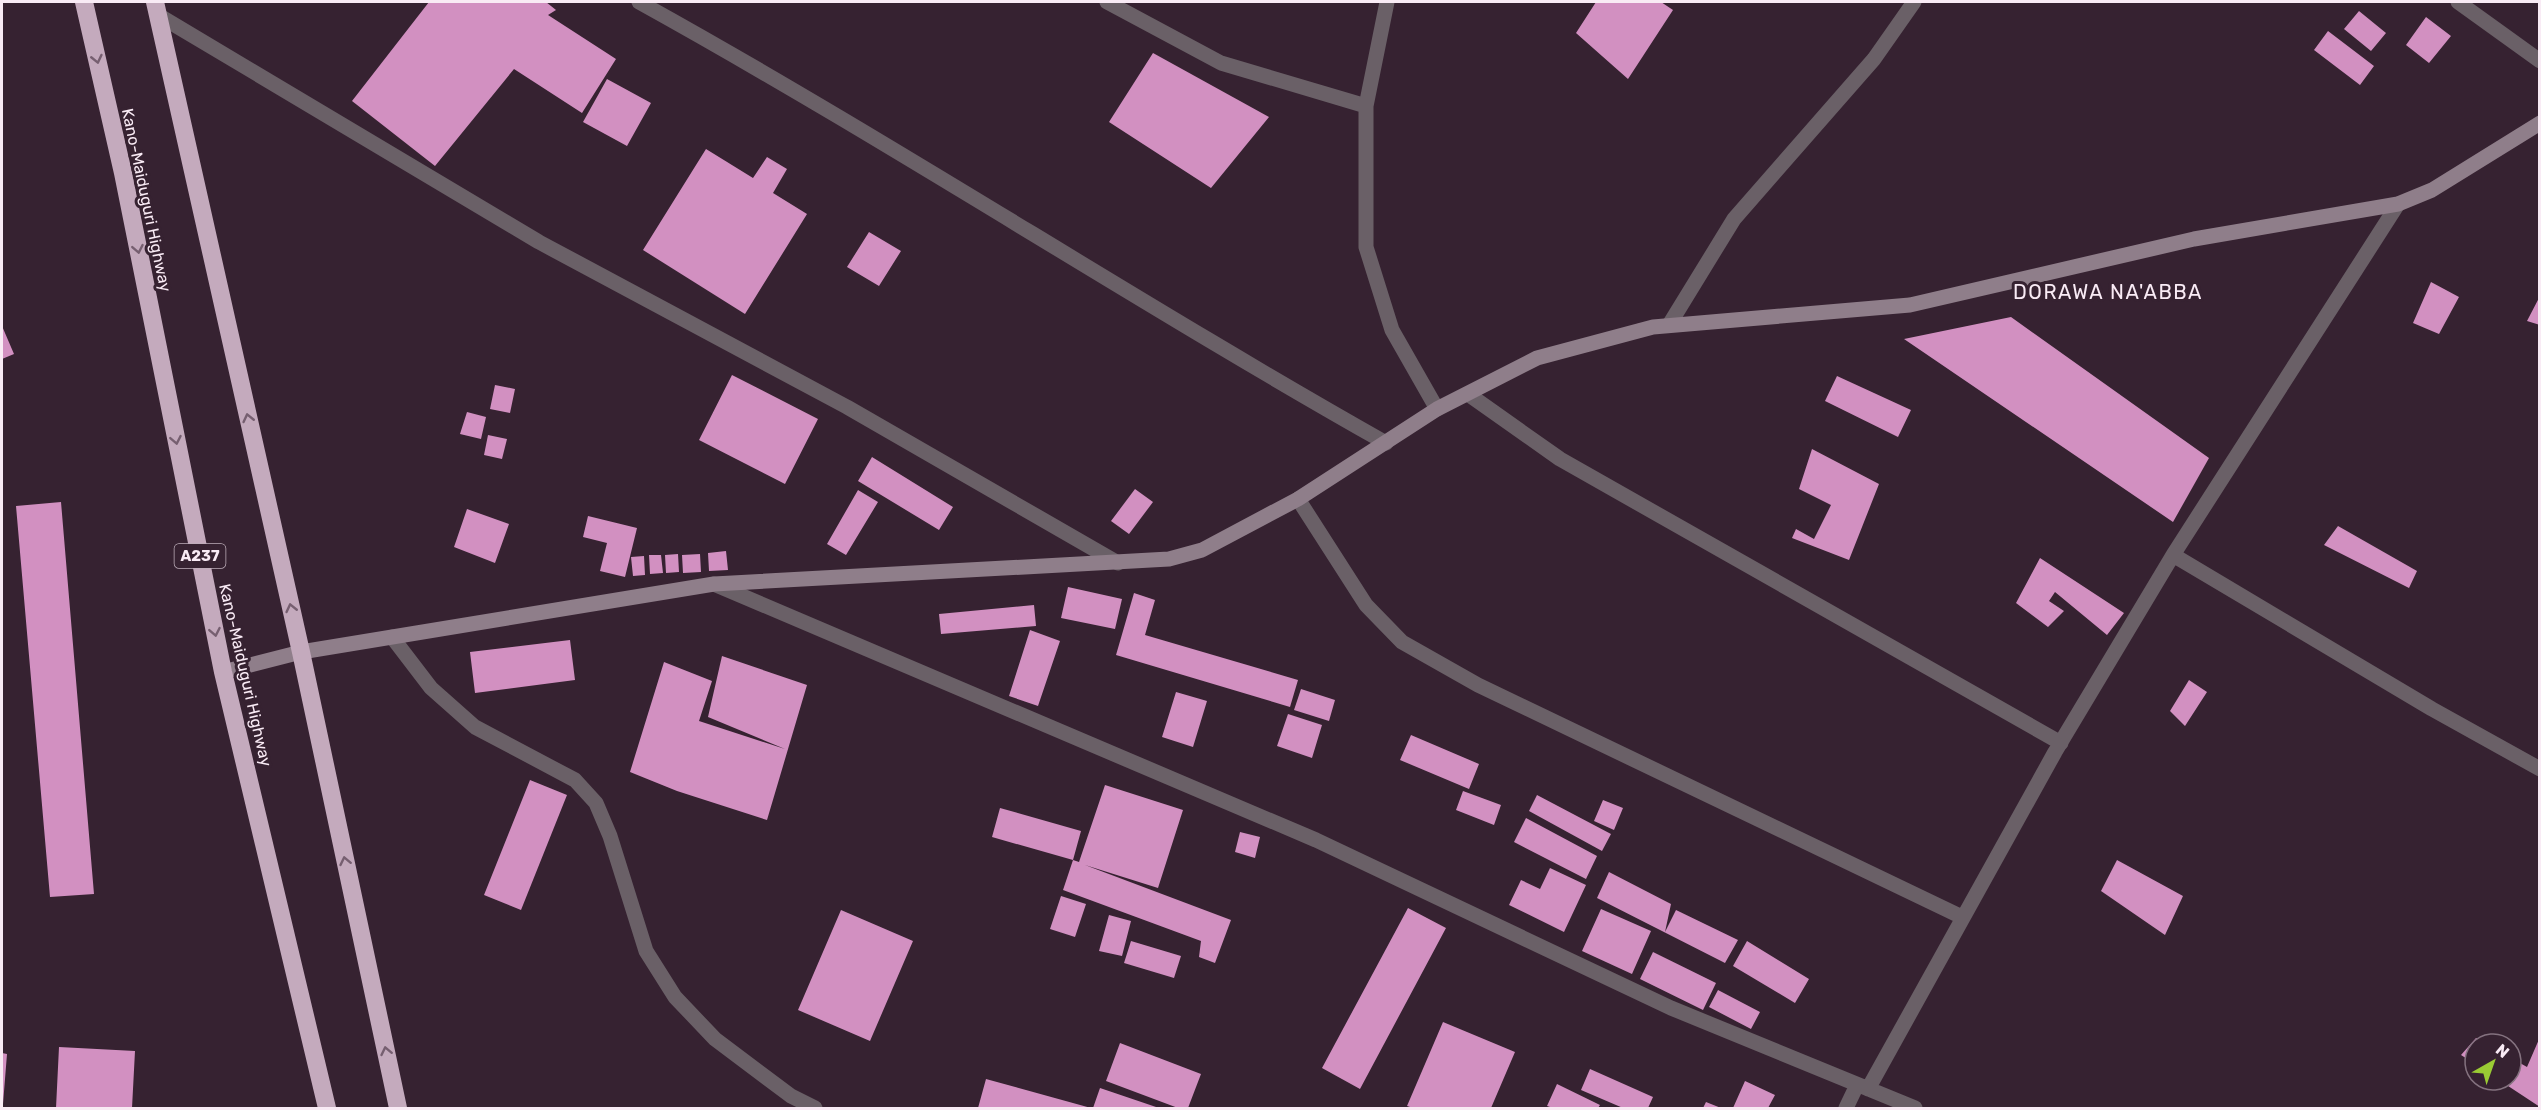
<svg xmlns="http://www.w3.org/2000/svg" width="2541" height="1110" viewBox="0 0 2541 1110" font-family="Rubik,sans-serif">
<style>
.building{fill:#d290c1}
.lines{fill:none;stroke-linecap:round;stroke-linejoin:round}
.street{stroke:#6a6067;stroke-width:15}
.secondary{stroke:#8f7e8a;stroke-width:15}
.highway{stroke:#c4aabd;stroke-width:18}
.oneway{stroke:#765f70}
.labels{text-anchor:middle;stroke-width:6;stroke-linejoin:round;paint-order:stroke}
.shield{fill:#362231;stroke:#beafba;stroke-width:1.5}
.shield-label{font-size:15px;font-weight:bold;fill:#f9ebf5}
.street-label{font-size:16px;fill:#f9ebf5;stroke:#362231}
.quarter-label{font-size:20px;letter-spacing:1.5px;fill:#f9ebf5;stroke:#362231}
</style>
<rect width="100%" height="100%" fill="#362231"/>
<path class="building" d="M429,2H546L556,10L548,15L616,59L582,113L514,69L435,166L352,101Z
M1596,2H1661L1673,10L1628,79L1576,33Z
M2359,11L2386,33L2371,51L2344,29Z
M2426,17L2451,36L2429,63L2406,45Z
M2328,31L2374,66L2360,85L2314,50Z
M1153,53L1269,117L1211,188L1109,122Z
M607,79L651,103L627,146L583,122Z
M706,149L753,178L767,157L787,169L773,193L807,214L745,314L643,250Z
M869,232L901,251L879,286L847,267Z
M2431,282L2459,297L2439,334L2413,323Z
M2540,296V325L2527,321Z
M2011,317L2209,458L2173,522L1904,339Z
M2,326L14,354L2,359Z
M732,375L818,419L785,484L699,440Z
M1837,376L1911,410L1898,437L1825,401Z
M495,385L515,389L510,413L490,409Z
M467,412L486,417L481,439L460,434Z
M488,435L507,439L502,459L484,455Z
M1812,449L1879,484L1849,560L1792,538L1796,529L1814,539L1831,505L1799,489Z
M872,457L953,507L939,530L858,481Z
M1135,489L1153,502L1129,534L1111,521Z
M858,490L878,502L846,555L827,544Z
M61,502L94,894L50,897L16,506Z
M467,509L509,524L495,563L454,547Z
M588,516L637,528L625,577L600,571L607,543L583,537Z
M2338,526L2417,571L2409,588L2324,545Z
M726,551L728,570L709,571L708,553Z
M678,554L679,572L666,573L665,555Z
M700,554L701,572L683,573L682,555Z
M649,555H661L663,573L650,574Z
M644,556L645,575L633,576L631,557Z
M2040,558L2124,613L2107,635L2055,592L2049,601L2064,611L2048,627L2016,603Z
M1068,587L1122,599L1115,629L1061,618Z
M1134,593L1155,600L1145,635L1298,680L1290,707L1116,655Z
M1034,605L1036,626L941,634L939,614Z
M1030,630L1060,641L1038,706L1009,696Z
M570,640L575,680L475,693L470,652Z
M722,656L807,685L767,820L677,791L630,772L664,662L712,681L699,721L785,749L708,717Z
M2189,680L2207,692L2185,726L2170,711Z
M1301,689L1335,700L1329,721L1294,710Z
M1176,692L1207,701L1193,747L1162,737Z
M1288,714L1322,725L1312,758L1277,746Z
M1411,735L1479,764L1469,789L1400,760Z
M530,780L567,795L521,910L484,895Z
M1105,785L1183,810L1158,888L1085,865L1231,920L1215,963L1199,957L1201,941L1063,890L1073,860L1079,862Z
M1463,791L1501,805L1494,825L1456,810Z
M1537,795L1611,834L1602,851L1529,811Z
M1603,800L1623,808L1614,830L1594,821Z
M1000,808L1081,831L1073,860L992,837Z
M1526,818L1597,856L1586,879L1514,842Z
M1240,832L1260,837L1255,858L1235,852Z
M2117,860L2183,896L2165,935L2101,891Z
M1550,868L1586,885L1564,932L1509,905L1521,880L1540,889Z
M1609,872L1671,904L1665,932L1676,910L1738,940L1725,963L1597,898Z
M1061,896L1086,904L1075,937L1050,929Z
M1408,908L1446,928L1360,1089L1322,1068Z
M1601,909L1651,931L1632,974L1582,951Z
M841,910L913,941L870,1041L798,1010Z
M1109,915L1131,921L1122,956L1099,951Z
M1131,941L1181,956L1174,978L1124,963Z
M1747,941L1809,979L1795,1003L1733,966Z
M1653,952L1716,983L1703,1010L1640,979Z
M1718,990L1760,1012L1751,1029L1709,1007Z
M1443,1022L1515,1052L1491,1108H1413L1407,1106Z
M2540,1037V1107L2499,1080H2511V1058L2527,1067Z
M2476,1038L2487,1044H2475V1064L2461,1055Z
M1120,1043L1201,1074L1188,1108H1178L1106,1081Z
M59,1047L135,1051L132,1108H56Z
M2,1053L7,1054L3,1104H2Z
M1590,1069L1653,1097L1648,1108H1623L1581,1090Z
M986,1079L1091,1108H978Z
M1745,1081L1775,1095L1768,1108H1733Z
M1557,1084L1600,1105L1598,1108H1553L1547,1106Z
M1100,1088L1159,1108H1093Z
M1706,1102L1721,1108H1703Z"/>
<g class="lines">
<path class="street" d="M639,2C892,142 1134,301 1386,443
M1107,2L1221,63L1366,106
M1387,2L1366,106V247L1392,330L1437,409
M2458,2L2540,61
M158,15L539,242L847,407L1118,563
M1669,325L1734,219L1874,59L1914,2
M1468,394L1560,459L2061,743
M1298,499L1366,605L1402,642L1478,685L1962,917
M2173,555L2432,709L2540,769
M714,584L1316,840L1671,1008L1915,1108
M392,637L431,688L475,727L575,780L596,803L610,836L646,951L675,997L715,1039L791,1096L815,1108
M1868,1089L2055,752L2173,555L2398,204
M1846,1108L1857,1085"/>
<path class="secondary" d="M223,672L301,652L714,584L1169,559L1202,550L1298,499L1437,409L1537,358L1653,327L1910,305L2194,239L2398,204L2432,190L2540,123"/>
<path class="highway" d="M84,2L123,173L223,672L327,1108
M155,2L301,652L398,1108"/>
</g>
<defs><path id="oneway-chevron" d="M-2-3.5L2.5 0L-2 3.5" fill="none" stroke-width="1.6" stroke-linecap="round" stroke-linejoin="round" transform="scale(1.5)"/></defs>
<g class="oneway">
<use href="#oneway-chevron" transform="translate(97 59) rotate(77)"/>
<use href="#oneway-chevron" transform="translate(138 249) rotate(79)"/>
<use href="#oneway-chevron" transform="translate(248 418) rotate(-103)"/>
<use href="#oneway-chevron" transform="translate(176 440) rotate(79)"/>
<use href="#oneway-chevron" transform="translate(291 608) rotate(-103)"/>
<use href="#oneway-chevron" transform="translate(215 632) rotate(79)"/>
<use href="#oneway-chevron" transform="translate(345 861) rotate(-102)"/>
<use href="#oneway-chevron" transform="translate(386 1051) rotate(-102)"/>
</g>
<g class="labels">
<rect class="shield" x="174.5" y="544" width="51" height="24" rx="4.5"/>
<g class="shield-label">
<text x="200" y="561">A237</text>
</g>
<g class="street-label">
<text transform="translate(147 200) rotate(78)" y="6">Kano-Maiduguri Highway</text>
<text transform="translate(246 675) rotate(77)" y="6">Kano-Maiduguri Highway</text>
</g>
<g class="quarter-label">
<text x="2108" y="299">DORAWA NA'ABBA</text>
</g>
</g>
<rect width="2541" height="1110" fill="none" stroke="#f9ebf5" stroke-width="6"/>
<g transform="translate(2493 1062) rotate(40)"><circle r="28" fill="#362231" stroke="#84727f" stroke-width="1.5"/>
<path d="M0-4.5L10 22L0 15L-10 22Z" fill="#9acb34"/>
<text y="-9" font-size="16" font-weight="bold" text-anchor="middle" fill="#f9ebf5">N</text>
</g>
</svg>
